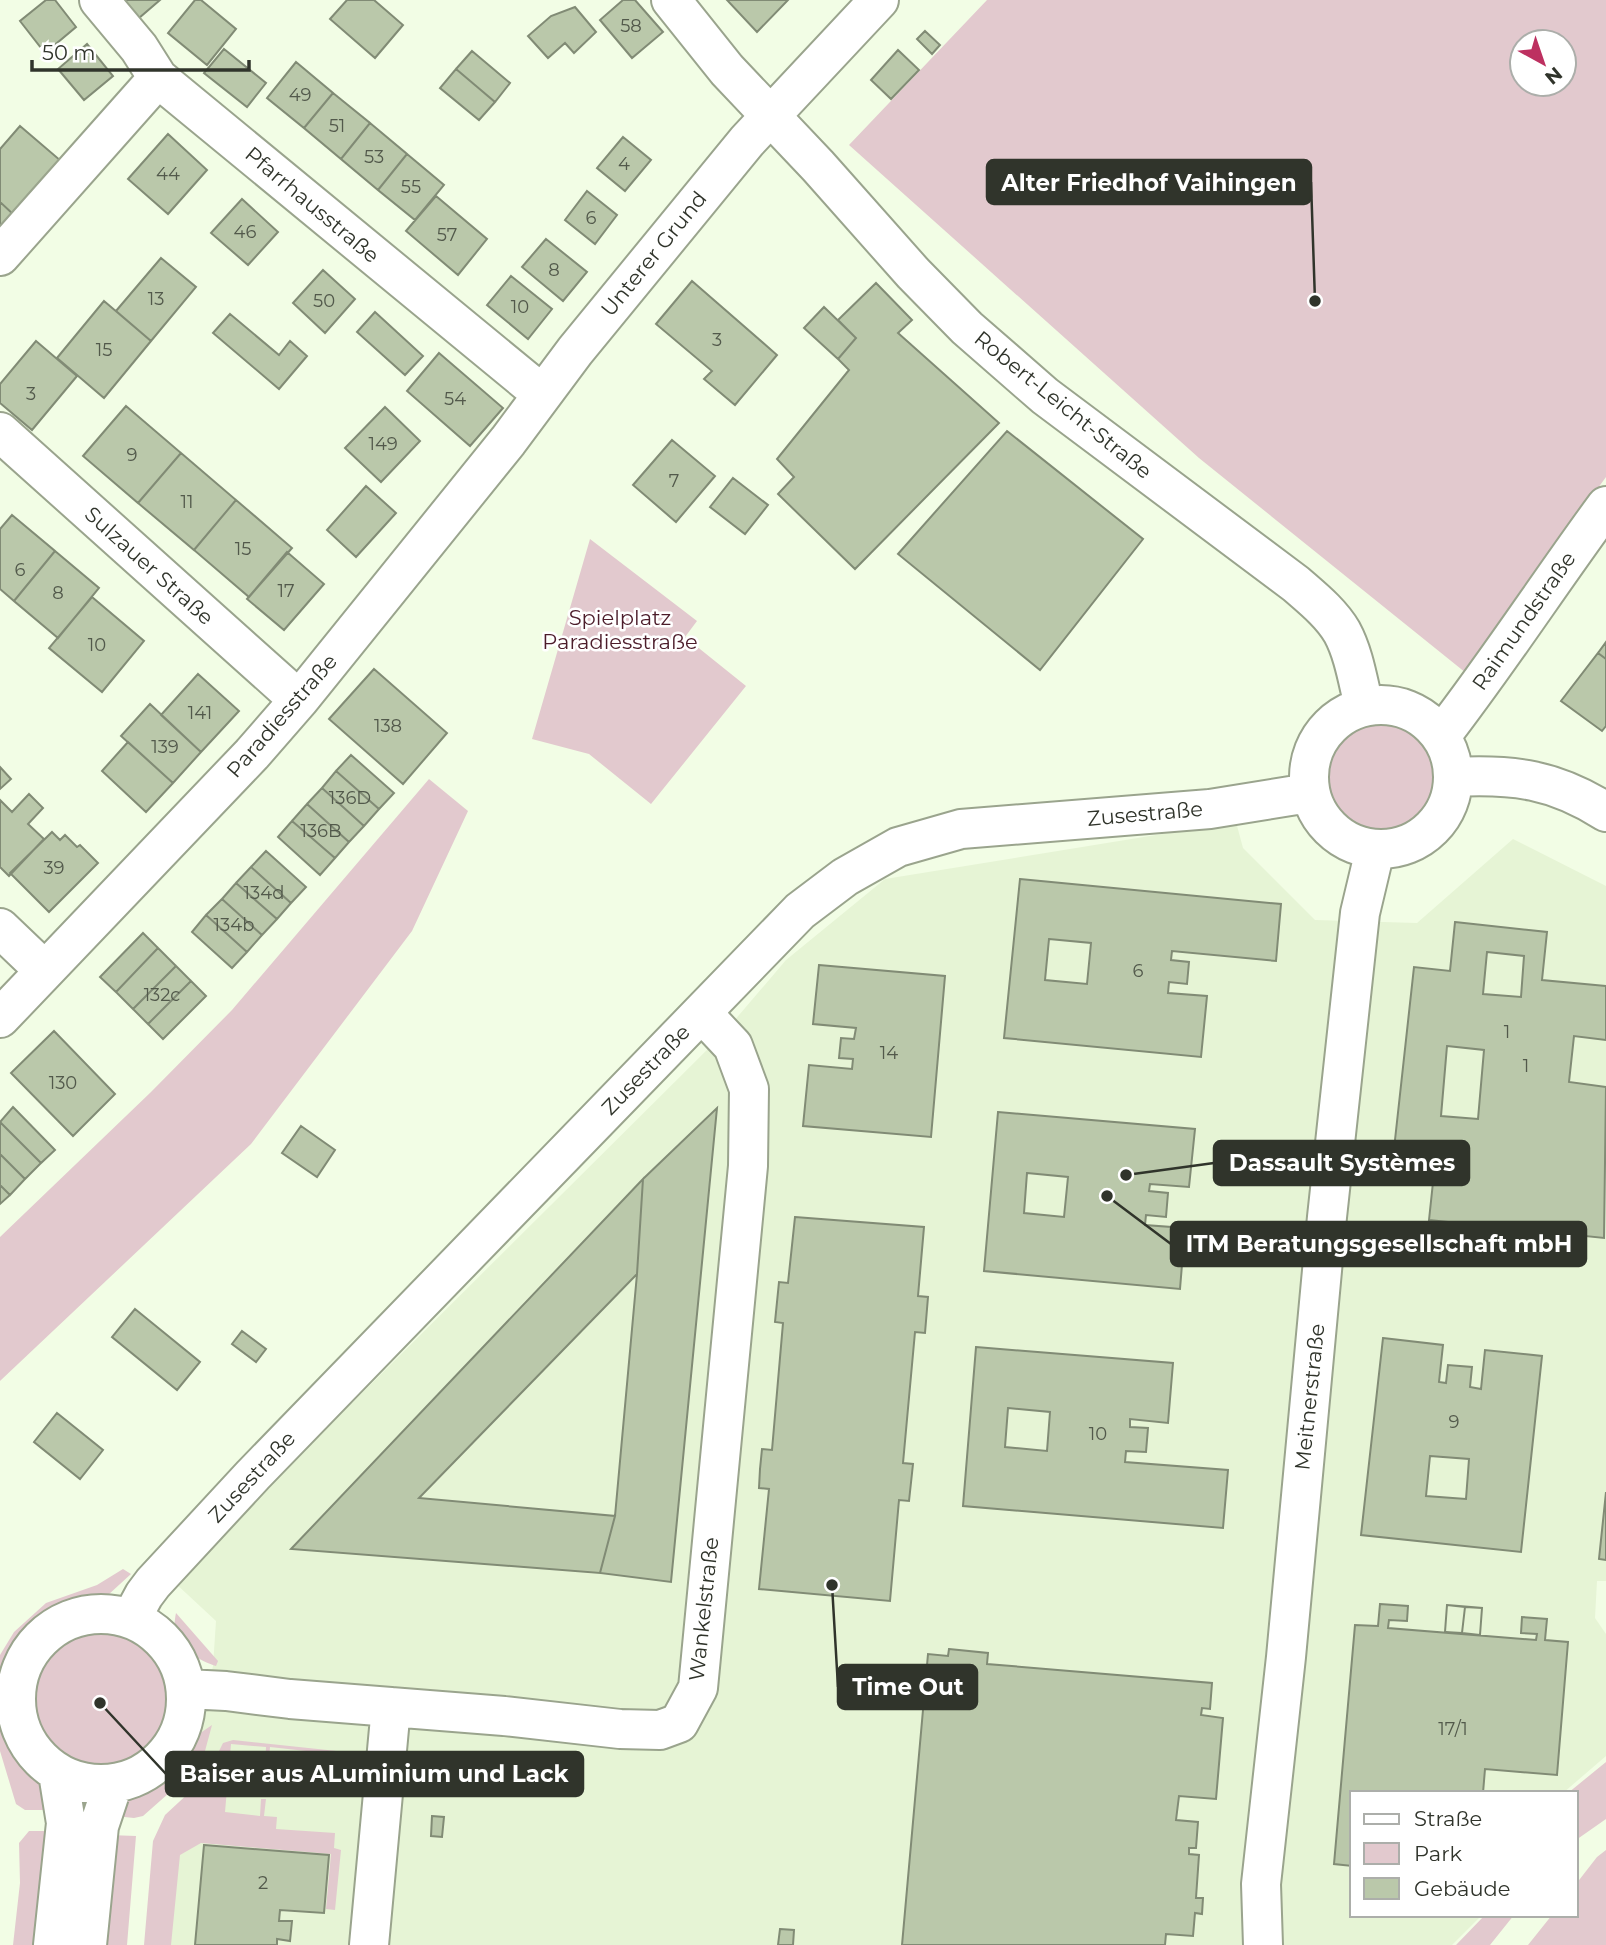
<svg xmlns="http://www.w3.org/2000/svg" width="1606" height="1945" viewBox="0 0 1606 1945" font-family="Montserrat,sans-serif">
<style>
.built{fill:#e6f4d5}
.green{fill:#e2c9ce;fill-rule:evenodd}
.building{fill:#bac8aa;stroke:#818b75;stroke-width:2;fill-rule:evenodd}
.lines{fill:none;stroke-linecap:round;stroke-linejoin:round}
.minor-casing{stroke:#9aa48d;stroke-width:42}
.minor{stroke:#fff;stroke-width:38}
.labels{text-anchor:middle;stroke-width:5;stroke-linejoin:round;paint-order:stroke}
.number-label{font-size:18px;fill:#52594b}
.street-label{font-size:21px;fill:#30342b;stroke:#fff}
.park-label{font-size:21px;fill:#4c1c2a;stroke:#fff}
.leader{fill:none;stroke:#30342b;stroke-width:2.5}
.callout-dot{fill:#30342b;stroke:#fff;stroke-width:2.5}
.callout{fill:#30342b;stroke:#30342b;stroke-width:2.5}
.callout-label{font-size:23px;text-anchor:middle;font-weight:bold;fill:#fff}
</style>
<rect width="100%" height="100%" fill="#f2fde5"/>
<path class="built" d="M1236,822L1243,848L1315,920L1417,923L1513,839L1606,886V1581H1597L1595,1618L1606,1634V1756L1563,1793H1352V1915H1482L1452,1945H167L179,1818L213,1666L216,1621L173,1581L722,1035L786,960L885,879Z"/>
<path class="green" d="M987,0H1606V477L1530,581L1471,677L1199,458L849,145ZM1522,42H1564V84H1522Z
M590,539L697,621L685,637L746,686L651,804L589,754L532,739Z
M1328 778a55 55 0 1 1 110 0a55 55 0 1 1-110 0Z
M429,779L468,811L412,931L251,1144L0,1381V1237L151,1092L232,1010Z
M123,1569L131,1574L108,1595L93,1603L59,1613L27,1636L9,1664L0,1667V1655L14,1632L46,1603L97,1585Z
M176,1613L218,1661L216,1666C200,1661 179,1649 175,1630C174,1625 175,1618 176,1613Z
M32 1698a69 69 0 1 1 138 0a69 69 0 1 1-138 0Z
M0,1724L7,1728L21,1759L50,1790L55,1810H25L16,1804L0,1751Z
M212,1725L205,1751L186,1778L143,1816L134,1818L115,1816L129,1798L160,1781L182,1759L196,1736Z
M233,1740L365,1754L370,1759L368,1778L360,1777L361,1756L320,1752L318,1774H314L315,1752L270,1747L268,1770L265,1769L266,1747L231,1744L225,1812L260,1816L261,1799H266L264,1816L277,1817L276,1829L335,1833L334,1848L341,1850L335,1910L326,1909L331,1854L201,1843L180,1855L171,1945H144L153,1841L165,1815L206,1777L223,1743Z
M1606,1762V1819L1576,1840V1793H1568Z
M29,1831H56L47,1945H13L20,1883L19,1843Z
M109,1835L136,1836L127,1945H98Z
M1606,1850V1945H1528L1552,1915H1576V1884L1597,1857Z
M1485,1915H1514L1490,1945H1456Z"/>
<path class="building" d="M46,0H55L76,27L45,53L20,21Z
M123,0H160L139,18Z
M195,0H201L236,29L207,65L168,33Z
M347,0H374L403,25L375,58L330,19Z
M623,0H635L663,32L632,58L600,20Z
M727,0H788L757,32Z
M575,7L596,32L574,53L565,43L548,58L528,36L551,16Z
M925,31L940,45L932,54L917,39Z
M87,44L113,76L84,100L58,69Z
M224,49L266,83L247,107L204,73Z
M898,50L919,70L891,99L871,80Z
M472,51L510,83L495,102L456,69Z
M296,62L333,93L304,128L267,98Z
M456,69L495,102L479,120L440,88Z
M333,93L370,123L341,159L304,128Z
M370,123L407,154L378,190L341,159Z
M20,126L61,161L14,215L0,202V149Z
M168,134L207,170L168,214L128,179Z
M623,137L651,160L625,191L597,168Z
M407,154L444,185L415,220L378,190Z
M587,191L617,215L595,244L565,220Z
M436,196L487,239L458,275L406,231Z
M242,199L278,232L248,265L211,233Z
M0,202L14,215L0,232Z
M546,239L587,272L563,301L522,267Z
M161,258L196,287L151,341L116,311Z
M323,270L355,299L325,333L293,303Z
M511,276L552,309L528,339L487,305Z
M692,281L777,355L735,405L704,379L712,371L656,324Z
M876,283L912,320L898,333L999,423L855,569L778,494L794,477L777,459L849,370L838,359L856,338L838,320Z
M104,301L151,341L104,398L57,358Z
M824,307L856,338L838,359L804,328Z
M375,312L423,356L405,375L357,332Z
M230,314L279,355L290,341L307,356L279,389L213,333Z
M36,341L77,376L32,430L0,403V384Z
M439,353L503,408L470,446L407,391Z
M126,406L181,453L138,503L83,456Z
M385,407L420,441L381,482L345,448Z
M1007,431L1143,539L1040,670L898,554Z
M672,440L715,476L676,522L633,485Z
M181,453L236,500L194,550L138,503Z
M733,478L768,505L745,534L710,507Z
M366,486L396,513L356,557L327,530Z
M236,500L292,548L249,597L194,550Z
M12,515L55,551L14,601L0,589V529Z
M55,551L99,588L58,638L14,601Z
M287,552L324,584L284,630L247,599Z
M92,597L144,641L102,692L49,648Z
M1606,642V659L1598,653Z
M1598,653L1606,659V726L1602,731L1561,701Z
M374,669L447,733L403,784L329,719Z
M198,674L239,711L201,752L161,715Z
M150,704L201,752L173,783L121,736Z
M128,742L173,783L146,812L102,771Z
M351,755L394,793L379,809L336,771Z
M0,767L11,779L0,789Z
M336,771L379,809L364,826L322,788Z
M322,788L364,826L349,842L307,804Z
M29,794L43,808L28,824L44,839L9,876L0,867V800L12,812Z
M307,804L349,842L335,858L292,821Z
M292,821L335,858L320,875L278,837Z
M52,832L60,840L65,835L77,847L80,845L98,863L49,912L10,873Z
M266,851L306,887L291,903L251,867Z
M251,867L291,903L277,919L236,883Z
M1020,879L1281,904L1276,961L1172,951L1171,960L1189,962L1187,984L1169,982L1168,993L1207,996L1201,1057L1004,1038ZM1049,939L1091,943L1087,984L1045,980Z
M236,883L277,919L262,935L222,899Z
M222,899L262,935L247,952L206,915Z
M206,915L247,952L232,968L192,932Z
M1455,922L1547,932L1542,980L1606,986V1040L1574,1036L1569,1082L1606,1087L1604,1238L1429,1220L1436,1154L1394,1149L1414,967L1450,971ZM1487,952L1524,956L1521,997L1483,994ZM1447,1046L1484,1050L1478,1119L1441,1116Z
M143,933L158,948L116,992L100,977Z
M158,948L176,966L133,1009L116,992Z
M819,965L945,976L931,1137L803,1126L809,1065L852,1069L853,1059L839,1058L841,1038L854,1039L856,1028L813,1024Z
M176,966L191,981L148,1024L133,1009Z
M191,981L206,996L163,1039L148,1024Z
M54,1031L115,1094L73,1136L11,1073Z
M13,1107L55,1150L41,1163L0,1122Z
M717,1108L671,1582L600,1573L615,1516L637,1274L643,1179Z
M998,1112L1195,1129L1189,1187L1150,1184L1149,1191L1168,1193L1166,1217L1146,1215L1145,1225L1185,1228L1180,1289L984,1271ZM1027,1173L1068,1177L1064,1217L1024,1213Z
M0,1122L41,1163L25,1179L0,1154Z
M301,1126L335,1150L317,1177L282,1153Z
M0,1154L25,1179L10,1195L0,1185Z
M643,1179L637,1274L419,1498L615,1516L600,1573L291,1549Z
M0,1185L10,1195L0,1204Z
M795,1217L924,1227L918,1296L928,1297L925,1333L915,1332L903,1463L913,1464L909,1501L899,1500L890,1601L759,1589L769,1489L759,1488L760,1469L762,1449L772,1450L783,1323L775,1322L779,1282L788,1283Z
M135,1309L200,1362L177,1390L112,1337Z
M242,1331L266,1349L256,1362L232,1344Z
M1383,1338L1443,1345L1439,1382L1446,1383L1448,1365L1472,1367L1470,1387L1481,1389L1485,1350L1542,1356L1521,1552L1361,1535ZM1430,1456L1469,1459L1466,1499L1426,1496Z
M976,1347L1173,1363L1168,1423L1130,1419V1427L1148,1428L1146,1452L1126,1451L1125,1462L1228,1470L1223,1528L963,1506ZM1008,1408L1050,1412L1047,1451L1005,1447Z
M57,1413L103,1450L80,1479L34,1442Z
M1606,1492V1560L1599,1559Z
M1380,1604L1408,1606L1407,1621L1389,1620L1388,1628L1536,1640L1537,1634L1521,1633L1522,1617L1547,1619L1545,1640L1568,1642L1557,1775L1485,1769L1483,1793H1352V1866L1334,1864L1355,1625L1378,1626Z
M1447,1605L1482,1608L1480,1635L1445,1632Z
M1447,1605L1465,1607L1462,1633L1445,1632Z
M1465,1607L1482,1608L1480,1635L1462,1633Z
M949,1649L988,1653L987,1664L1212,1683L1210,1709L1202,1708L1201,1715L1223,1718L1216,1799L1179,1796L1176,1820L1198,1822L1196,1848H1189V1854L1199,1855L1196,1898H1203L1202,1914L1195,1913L1193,1936L1166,1934L1165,1945H902L928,1654L948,1656Z
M432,1816L444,1817L442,1837L431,1836Z
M204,1845L329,1855L324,1913L280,1910L279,1921H292L290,1941L277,1939V1945H195Z
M780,1929L794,1930L793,1945H778Z"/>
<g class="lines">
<g class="minor-casing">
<path id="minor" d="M99,0L139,48L158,78L542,394
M671,0L727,70L818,166L913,273L967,328L1045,396L1296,584C1312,598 1331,613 1342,632C1354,654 1358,682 1364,706
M0,256L158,78
M0,432L299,700
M1309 777a72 72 0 1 1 144 0a72 72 0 1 1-144 0Z
M1441,736C1499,661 1550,582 1606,506
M1454,777C1514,774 1554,779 1606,812
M0,928L44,970
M0,1018L252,754L299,700L508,441L575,351L747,141L879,0
M16 1699a85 85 0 1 1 170 0a85 85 0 1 1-170 0Z
M131,1619L144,1595L153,1583L253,1475L800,911L845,877L898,847L961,829L1210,809L1309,793
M186,1689L226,1691L290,1699L504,1716L620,1729L660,1730L679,1723L698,1688L748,1166L749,1089L733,1046L702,1013
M53,1945L66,1823L58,1773
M87,1945L99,1826L113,1784
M369,1945L391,1707
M1263,1945L1261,1884L1286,1657L1327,1217L1360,913L1375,850"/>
</g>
<use href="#minor" class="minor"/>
</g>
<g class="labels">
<g class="number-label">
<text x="631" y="32">58</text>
<text x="300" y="101">49</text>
<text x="337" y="132">51</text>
<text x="374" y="163">53</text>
<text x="624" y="170">4</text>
<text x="168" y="180">44</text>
<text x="411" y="193">55</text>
<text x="591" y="224">6</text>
<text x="245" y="238">46</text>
<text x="447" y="241">57</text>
<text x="554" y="276">8</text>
<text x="156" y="305">13</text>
<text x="324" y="307">50</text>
<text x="520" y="313">10</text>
<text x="717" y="346">3</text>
<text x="104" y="356">15</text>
<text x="31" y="400">3</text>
<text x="455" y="405">54</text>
<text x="383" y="450">149</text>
<text x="132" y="461">9</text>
<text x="674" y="487">7</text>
<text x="187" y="508">11</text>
<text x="243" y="555">15</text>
<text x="20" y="576">6</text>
<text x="286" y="597">17</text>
<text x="58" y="599">8</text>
<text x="97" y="651">10</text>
<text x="200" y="719">141</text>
<text x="388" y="732">138</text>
<text x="165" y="753">139</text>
<text x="350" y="804">136D</text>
<text x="321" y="837">136B</text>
<text x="54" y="874">39</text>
<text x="264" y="899">134d</text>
<text x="234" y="931">134b</text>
<text x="1138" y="977">6</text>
<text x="162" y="1001">132c</text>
<text x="1507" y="1038">1</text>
<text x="889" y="1059">14</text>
<text x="1526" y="1072">1</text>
<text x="63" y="1089">130</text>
<text x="1454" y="1428">9</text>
<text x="1098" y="1440">10</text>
<text x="1453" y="1735">17/1</text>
<text x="263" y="1889">2</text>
</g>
<g class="street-label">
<text transform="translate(312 205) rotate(40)" y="7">Pfarrhausstraße</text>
<text transform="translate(654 254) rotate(-51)" y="7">Unterer Grund</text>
<text transform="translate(1063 405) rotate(39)" y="7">Robert-Leicht-Straße</text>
<text transform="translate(149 566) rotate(42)" y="7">Sulzauer Straße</text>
<text transform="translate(1524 621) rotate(-55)" y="7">Raimundstraße</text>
<text transform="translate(282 716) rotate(-49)" y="7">Paradiesstraße</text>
<text transform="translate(1145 814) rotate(-5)" y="7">Zusestraße</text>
<text transform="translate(646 1070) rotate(-46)" y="7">Zusestraße</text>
<text transform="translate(1310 1397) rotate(-84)" y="7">Meitnerstraße</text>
<text transform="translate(252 1477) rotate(-47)" y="7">Zusestraße</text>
<text transform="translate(704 1609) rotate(-84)" y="7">Wankelstraße</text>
</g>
<g class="park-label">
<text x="620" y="625">Spielplatz<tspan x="620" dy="24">Paradiesstraße</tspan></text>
</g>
</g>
<path class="leader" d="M1315 301L1311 182M1126 1175L1214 1163M1107 1196L1171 1244M832 1585L838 1687M100 1703L166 1774"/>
<g class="callout-dot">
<circle cx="1315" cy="301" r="7"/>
<circle cx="1126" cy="1175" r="7"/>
<circle cx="1107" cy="1196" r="7"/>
<circle cx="832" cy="1585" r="7"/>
<circle cx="100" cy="1703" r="7"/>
</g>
<g class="callout">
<rect x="987" y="160" width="324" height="44" rx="7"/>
<rect x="1214" y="1141" width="255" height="44" rx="7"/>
<rect x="1171" y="1222" width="415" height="44" rx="7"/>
<rect x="838" y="1665" width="139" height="44" rx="7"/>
<rect x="166" y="1752" width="417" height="44" rx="7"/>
</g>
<g class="callout-label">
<text x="1149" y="191">Alter Friedhof Vaihingen</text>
<text x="1342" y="1171">Dassault Systèmes</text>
<text x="1379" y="1252">ITM Beratungsgesellschaft mbH</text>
<text x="908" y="1695">Time Out</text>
<text x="374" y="1782">Baiser aus ALuminium und Lack</text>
</g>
<rect x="1350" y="1791" width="228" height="126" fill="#ffffff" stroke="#acaeaa" stroke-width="2"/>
<rect x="1364" y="1814" width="35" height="10" fill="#ffffff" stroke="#acaeaa" stroke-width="2"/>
<text x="1414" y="1826" font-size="21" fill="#30342b">Straße</text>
<rect x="1364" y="1843" width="35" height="21" fill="#e2c9ce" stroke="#acaeaa" stroke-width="2"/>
<text x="1414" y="1861" font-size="21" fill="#30342b">Park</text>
<rect x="1364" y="1878" width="35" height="21" fill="#bac8aa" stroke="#acaeaa" stroke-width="2"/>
<text x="1414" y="1896" font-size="21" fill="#30342b">Gebäude</text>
<g transform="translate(1543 63) rotate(140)"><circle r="33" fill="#ffffff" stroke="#acaeaa" stroke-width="2"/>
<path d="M0-5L12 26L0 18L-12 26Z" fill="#bd3060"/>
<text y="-10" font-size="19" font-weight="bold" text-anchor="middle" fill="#30342b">N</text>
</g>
<path d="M32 60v10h217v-10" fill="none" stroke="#30342b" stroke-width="3.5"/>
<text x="42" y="60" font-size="21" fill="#30342b" stroke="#ffffff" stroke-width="5" paint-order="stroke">50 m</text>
</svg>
